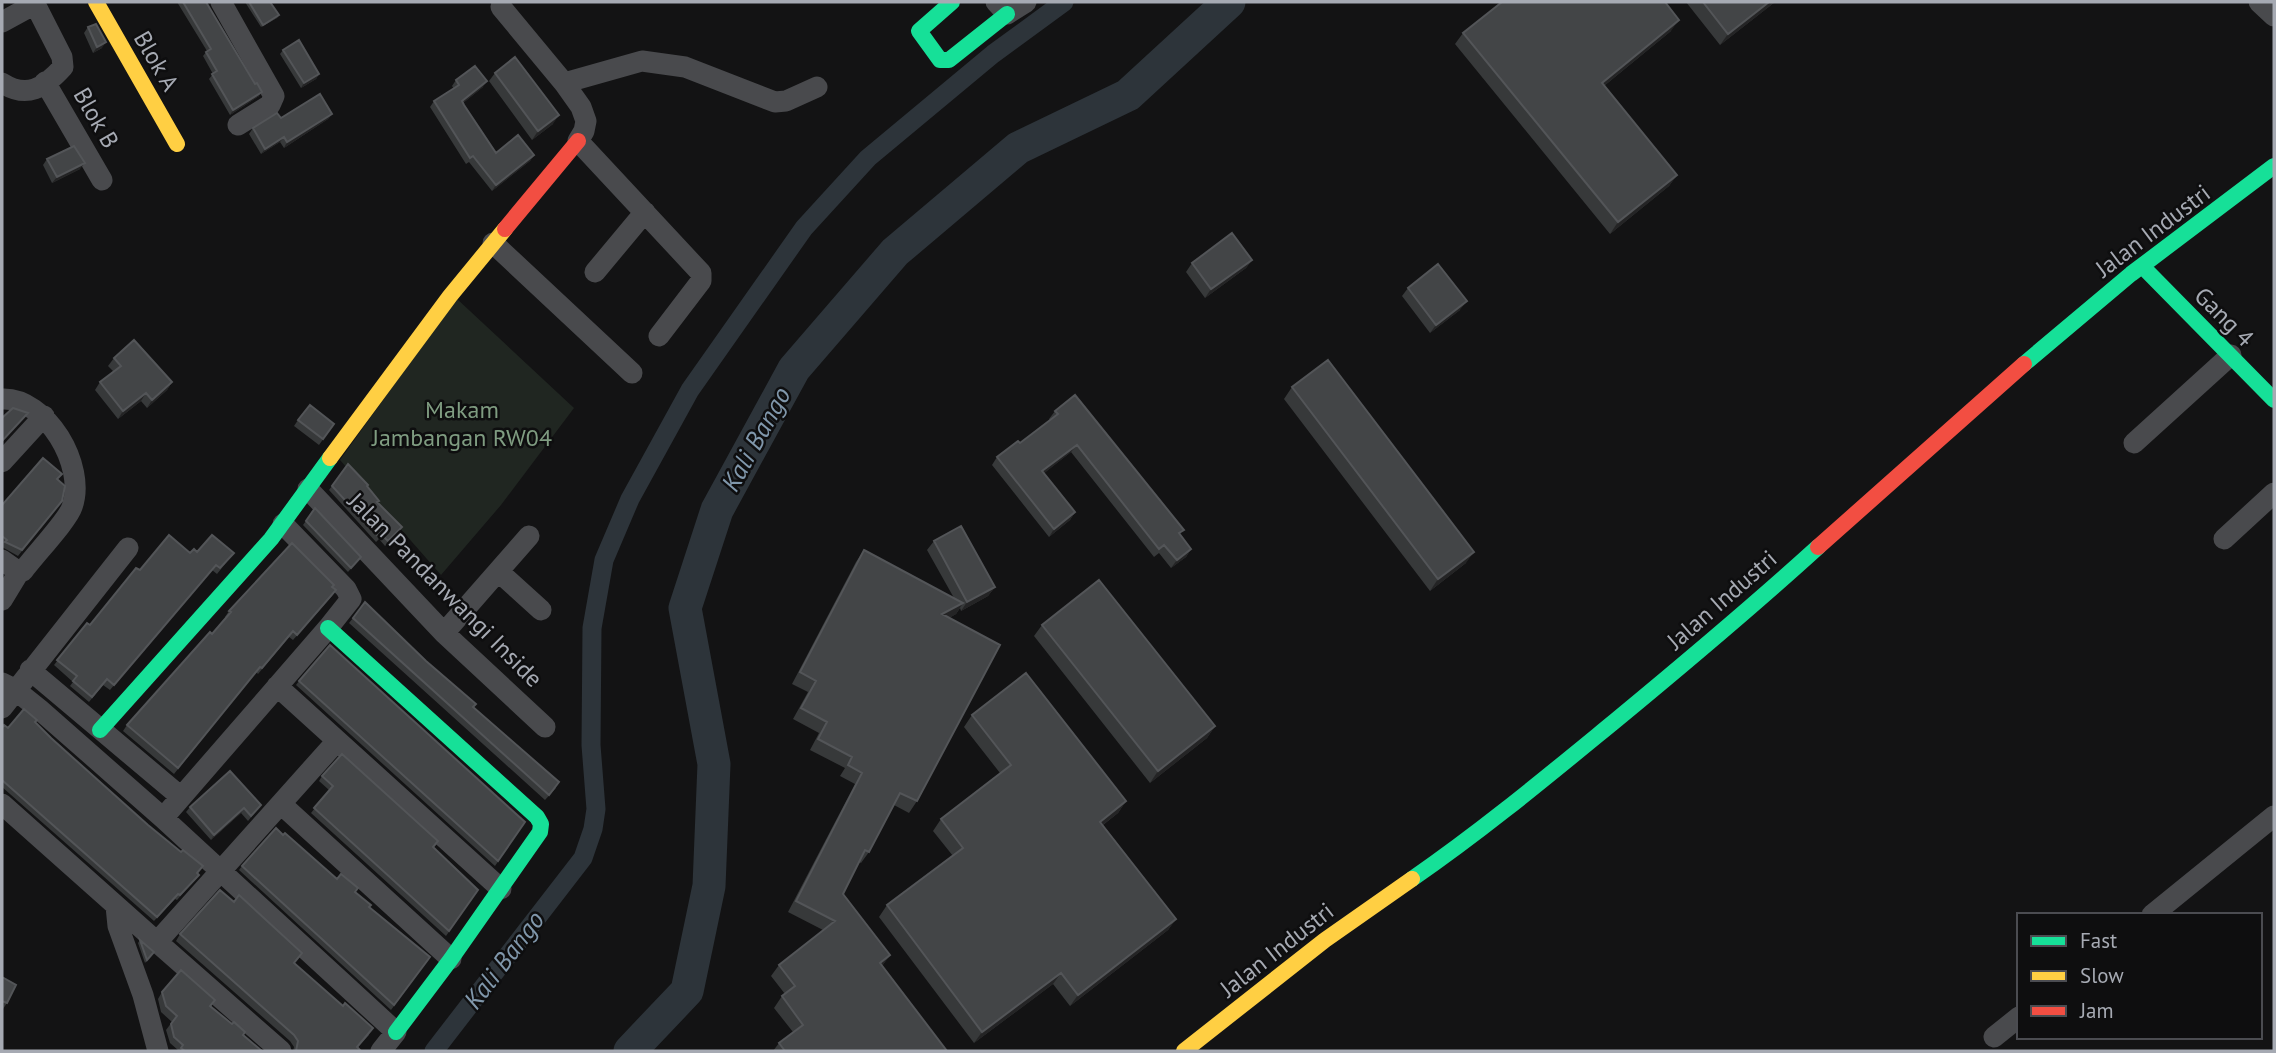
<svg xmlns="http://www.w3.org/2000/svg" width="2276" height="1053" viewBox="0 0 2276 1053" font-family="'PT Sans',sans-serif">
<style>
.green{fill:#202621}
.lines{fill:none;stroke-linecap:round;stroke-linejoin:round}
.canal{stroke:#2d343a;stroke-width:19}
.river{stroke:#2d343a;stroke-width:33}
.street{stroke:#494a4d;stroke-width:21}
.fast{stroke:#16e098;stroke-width:16}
.slow{stroke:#ffcf43;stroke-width:16}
.jam{stroke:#f24e42;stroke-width:16}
.wall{fill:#37393a}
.shaded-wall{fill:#242425}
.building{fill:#434547;stroke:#535558;stroke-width:2}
.labels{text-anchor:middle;stroke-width:5;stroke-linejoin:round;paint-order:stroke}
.street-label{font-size:24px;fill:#a6aab3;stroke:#0e0e0f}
.park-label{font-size:24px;fill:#7f9c81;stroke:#0e0e0f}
.water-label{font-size:26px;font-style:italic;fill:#8097ab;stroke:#0e0e0f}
</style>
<rect width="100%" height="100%" fill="#131314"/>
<path class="green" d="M456,298L574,408L501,505L441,575L340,460Z"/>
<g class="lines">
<path class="canal" d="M434,1051L583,858L593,829L596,809L591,745L592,628L604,560L630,499L690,390L804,228L868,158L993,54L1064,2"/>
<path class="river" d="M630,1051L687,991L709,886L714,764L685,608L717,510L794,369L895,252L1018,148L1128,95L1229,2"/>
<path class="street" d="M221,2L274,96L270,105L238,125
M996,2L1007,14L1026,2
M2259,2L2274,16
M501,7L564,83L581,107L586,121L584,131L578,141L701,273V281L659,336
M2,22L35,4
M45,82L102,180
M2,83C27,99 44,88 63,67L62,57L34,2
M564,83L642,61L685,67L775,102L786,101L817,87
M493,243L632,373
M595,272L645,212
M2,399C46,397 87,466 72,507C68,520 33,557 23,571L19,572L2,600
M2134,443L2231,355
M2,462L44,416
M308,489L444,633L545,727
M2224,539L2274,493
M2,560L19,572
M499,572L541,610
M444,633L529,536
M30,670L181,797
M2,683L14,689L39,709L163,818L396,1032L381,1051
M277,686L501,889
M2,708L128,548
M2,804L157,942
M281,804L451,959
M163,818L328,628L351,599L346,589L283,524
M116,906L118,926L143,995L158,1051
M2152,915L2274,816
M1994,1037L2019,1017
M281,1051L157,942L336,742"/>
<path class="fast" d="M952,2L919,31L940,60H949L1007,14
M2142,266L2274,400
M2024,364L2131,274L2274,166
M328,628L537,817L541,824L540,832L451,959L396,1032
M100,730L271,539L330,458
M1412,879C1483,830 1549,775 1615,721C1684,664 1752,607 1818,547"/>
<path class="slow" d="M96,2L177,144
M330,458L450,296L505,229
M1184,1051L1325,940L1412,879"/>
<path class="jam" d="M505,229L578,141
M1818,547L2024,364"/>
</g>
<path class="wall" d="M177,2H206L259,96L230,115L209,79L213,74L203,56L207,51Z
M245,2H270L279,15L277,18L261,27Z
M1686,2H1775L1720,45Z
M88,27L102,48L93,53L84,33Z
M1671,31L1604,86L1677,175L1669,186L1610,234L1455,44L1463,33Z
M283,50L319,74L316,79L301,88L280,54Z
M495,73L553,124L532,140L489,81Z
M456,80L483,87L463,103L496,153L534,155L530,161L492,191L469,162L466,164L430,107L434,101L454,89L452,86Z
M332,114L328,119L284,148L280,142L261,154L249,134L253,128L281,118Z
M47,159L80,169L52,183L43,165Z
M1252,260L1246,268L1205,298L1186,272L1192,263Z
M1408,288L1460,310L1430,333L1402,296Z
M114,358L172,382L167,390L147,408L141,401L118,419L95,390L100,382L114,372L108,366Z
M1292,387L1466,563L1430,591L1284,399Z
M1055,411L1180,535L1191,549L1186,557L1171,568L1159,553L1154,557L1071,452L1044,473L1075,512L1070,520L1049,537L992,465L997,457L1020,443L1050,420L1049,419Z
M298,420L334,424L319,445L294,426Z
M348,464L367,486L399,532L385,546L379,539L376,542L329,490Z
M58,480L62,501L18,556L2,547L3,545H2V505Z
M315,508L361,557L348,572L303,525Z
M934,541L995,587L988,596L961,611L960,608L956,614L949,618L917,801L909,813L894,805L869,852L861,863L859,862L843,894L890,955L882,966L947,1051H773L779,1043L793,1032L774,1008L782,996L785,994L771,976L779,965L823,930L788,912L855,784L840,776L845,768L810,750L819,733L793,719L808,692L792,684L856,562L864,550L954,598L927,550Z
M197,552L234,553L217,574L212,570L110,690L103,685L89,702L70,686L73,682L54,665L87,623L90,625L140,570Z
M332,587L336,590L332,596L293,640L289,637L258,674L256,672L174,774L123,731L127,725L212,634L226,618L225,617L229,611Z
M353,618L473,707L556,788L545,800L349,623Z
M1042,625L1215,726L1207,738L1150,783L1034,636Z
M299,681L525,822L495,866L296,685Z
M972,715L1126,801L1118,813L1103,825L1176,919L1168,930L1070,1006L1053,984L974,1043L879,917L887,905L953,856L933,831L941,819L1000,773L964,727Z
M35,722L199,875L177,900L175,899L154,921L2,787V728H8Z
M322,776L433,847L478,890L446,936L311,813L329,790L319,781Z
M261,805L248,821L241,813L211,840L186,812L190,807Z
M242,866L337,879L355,892L369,907L430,957L391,1010L239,870Z
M180,934L295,963L369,1035L358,1047L359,1051H293L294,1047L290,1041L176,941Z
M140,940L154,952L145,963L138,943Z
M2,977L7,1003L3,1009H2Z
M162,992L215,1000L211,1006L262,1051H179L170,1043L166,1030L172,1022L161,1012L158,999Z"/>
<path class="shaded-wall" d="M1769,2H1775L1720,45L1728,34Z
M279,15L277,18L261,27L263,25Z
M1679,20L1671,31L1594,94L1602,83Z
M106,42L102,48L93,53L97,47Z
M319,74L316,79L301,88L304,83Z
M487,81L483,87L458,107L462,101Z
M262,92L259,96L230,115L233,110Z
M332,114L328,119L284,148L287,142Z
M559,115L553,124L532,140L538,131Z
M284,137L280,142L261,154L265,149Z
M534,155L530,161L492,191L496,185Z
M85,163L80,169L52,183L57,177Z
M1677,175L1669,186L1610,234L1618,222Z
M1252,260L1246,268L1205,298L1211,289Z
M1467,301L1460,310L1430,333L1436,325Z
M172,382L167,390L147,408L152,400Z
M146,393L141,401L118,419L123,411Z
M1077,445L1071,452L1037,479L1042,471Z
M1075,512L1070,520L1049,537L1054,529Z
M1191,549L1186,557L1171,568L1177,560Z
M1474,552L1466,563L1430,591L1438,579Z
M995,587L988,596L961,611L967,602Z
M963,603L956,614L935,626L942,614Z
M1215,726L1207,738L1150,783L1158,771Z
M1126,801L1118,813L1092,833L1100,822Z
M244,808L241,813L211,840L214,835Z
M1176,919L1168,930L1070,1006L1078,995Z
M890,955L882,966L880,963Z
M1061,973L1053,984L974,1043L982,1032Z"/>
<path class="building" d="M183,2H206L255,84L257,83L262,92L233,110L212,74L217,71L206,52L211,49Z
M249,2H270L279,15L263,25Z
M1502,2H1665L1679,20L1602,83L1677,175L1618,222L1463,33Z
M1703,2H1769L1728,34Z
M96,24L106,42L97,47L88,27Z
M299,40L319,74L304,83L283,50Z
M515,57L559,115L538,131L495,73Z
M475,66L487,81L462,101L464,105L496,153L518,135L534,155L496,185L473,156L470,158L434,101L459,85L456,80Z
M320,94L332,114L287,142L284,137L265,149L253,128L277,113L281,118Z
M74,146L85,163L57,177L47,159Z
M1232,233L1252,260L1211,289L1192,263Z
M1438,264L1467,301L1436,325L1408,288Z
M134,340L172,382L152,400L146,393L123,411L100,382L121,366L114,358Z
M1328,360L1474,552L1438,579L1292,387Z
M1075,395L1184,530L1179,533L1191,549L1177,560L1164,545L1159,549L1077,445L1042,471L1075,512L1054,529L997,457L1018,441L1020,443L1058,414L1055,411Z
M310,405L334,424L323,439L298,420Z
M13,408L28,413L2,441V418Z
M43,458L62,474L57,479L65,486L62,501L22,550L5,542L7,540L2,536V505Z
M348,464L368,485L367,486L379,501L377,502L402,527L388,541L382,535L379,537L332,486Z
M315,508L361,557L351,568L306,521Z
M961,526L995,587L967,602L934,541Z
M169,535L190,553L194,549L197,552L212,535L234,553L220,568L216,565L114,685L107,679L92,697L73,681L77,676L57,660L87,623L90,625L136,568L140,570Z
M292,543L334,585L332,587L336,590L297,635L293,631L262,668L260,667L178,768L127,725L210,632L212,634L231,612L229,611Z
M864,550L963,603L942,614L1000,645L917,801L900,793L869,852L865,850L843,894L890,955L880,963L947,1051H785L779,1043L803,1025L782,996L795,986L779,965L835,921L796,901L862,773L848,765L852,757L818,739L827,722L801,708L816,681L800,672Z
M1099,580L1215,726L1158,771L1042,625Z
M365,602L426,661L476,704L473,707L559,782L549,795L353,618Z
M330,645L525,822L498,861L299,681Z
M1026,673L1126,801L1100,822L1176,919L1078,995L1061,973L982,1032L887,905L963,848L941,819L1011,765L972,715Z
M24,709L37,720L35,722L51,738L148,825L181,852L183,850L203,866L197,873L199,875L180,895L178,894L157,917L2,780V728L4,725L8,728Z
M342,754L438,841L433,847L478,890L449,931L314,808L333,786L322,776Z
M230,771L261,805L251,816L244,808L214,835L190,807Z
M276,828L283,835L285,833L337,879L341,874L358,888L355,892L371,905L369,907L430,957L394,1005L242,866Z
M220,890L234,902L239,895L302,953L294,963L343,1006L345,1003L373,1028L357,1047L360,1050L359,1051H296L298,1041L294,1035L180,934Z
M140,940L154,952L147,960Z
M181,970L215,1000L210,1006L232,1024L234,1022L245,1032L243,1035L262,1051H185L181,1048L183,1045L174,1037L171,1024L177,1016L166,1006L162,992Z
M2,977L16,985L7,1003L2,1001Z"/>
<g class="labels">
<g class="street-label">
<text transform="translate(156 61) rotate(60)" y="8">Blok A</text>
<text transform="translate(96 118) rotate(60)" y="8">Blok B</text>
<text transform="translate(2153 231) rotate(-37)" y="8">Jalan Industri</text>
<text transform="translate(2224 317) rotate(45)" y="8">Gang 4</text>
<text transform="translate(445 590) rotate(45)" y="8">Jalan Pandanwangi Inside</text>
<text transform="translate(1722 600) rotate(-41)" y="8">Jalan Industri</text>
<text transform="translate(1277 950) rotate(-38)" y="8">Jalan Industri</text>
</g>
<g class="park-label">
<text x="462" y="418">Makam<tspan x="462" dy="28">Jambangan RW04</tspan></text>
</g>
<g class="water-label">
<text transform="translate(756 439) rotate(-61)" y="9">Kali Bango</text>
<text transform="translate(504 960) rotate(-53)" y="9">Kali Bango</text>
</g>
</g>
<rect width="2276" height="1053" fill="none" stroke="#a6aab3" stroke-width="7"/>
<rect x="2017" y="913" width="245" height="126" fill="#0e0e0f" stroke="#4b4c51" stroke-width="2"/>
<rect x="2031" y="936" width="35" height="10" fill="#16e098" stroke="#4b4c51" stroke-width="2"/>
<text x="2080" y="948" font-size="21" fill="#a6aab3">Fast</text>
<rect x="2031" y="971" width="35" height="10" fill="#ffcf43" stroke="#4b4c51" stroke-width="2"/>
<text x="2080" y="983" font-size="21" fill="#a6aab3">Slow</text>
<rect x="2031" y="1006" width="35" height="10" fill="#f24e42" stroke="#4b4c51" stroke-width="2"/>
<text x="2080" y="1018" font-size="21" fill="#a6aab3">Jam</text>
</svg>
